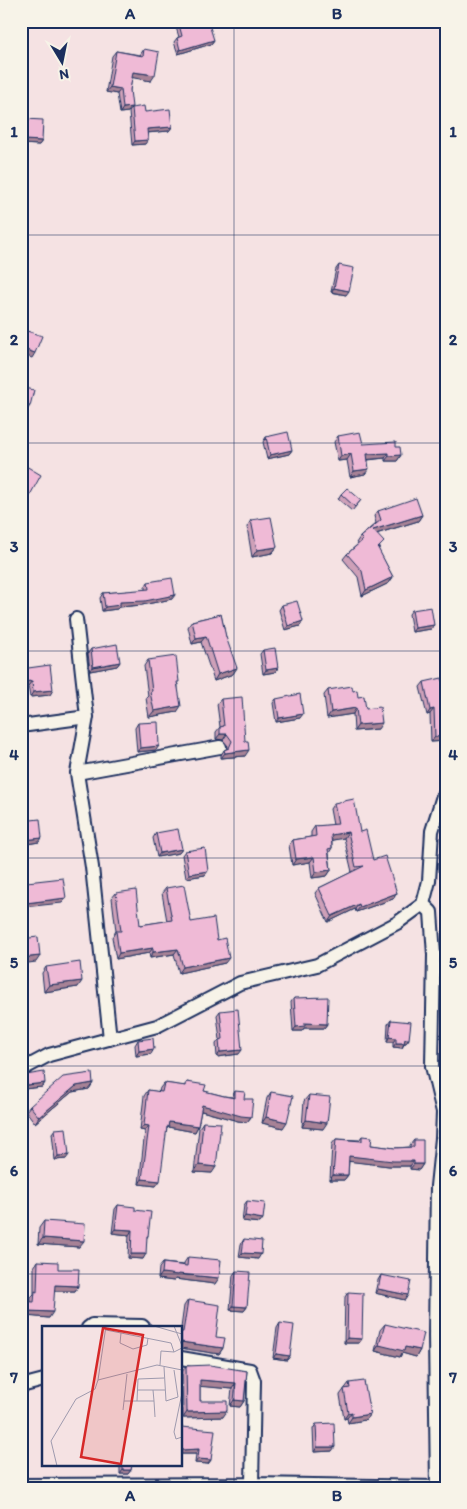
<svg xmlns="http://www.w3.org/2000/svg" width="467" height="1509" viewBox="0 0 467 1509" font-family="Itim,sans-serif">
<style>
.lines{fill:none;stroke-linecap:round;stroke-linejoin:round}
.minor-casing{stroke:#1b2f5e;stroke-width:16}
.minor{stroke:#f7f3e8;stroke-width:12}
.wall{fill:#cea0b8;stroke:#1b2f5e}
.shaded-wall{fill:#a78296;stroke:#1b2f5e}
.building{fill:#efbad6;stroke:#1b2f5e}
.grid{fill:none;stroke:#1b2f5e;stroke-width:1;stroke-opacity:0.55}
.inset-road{fill:none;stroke:#9e9aae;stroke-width:1}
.view{fill:#d62828;fill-opacity:0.15;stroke:#d62828;stroke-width:2.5}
.inset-edge{fill:none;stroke:#1b2f5e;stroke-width:2.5}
.neatline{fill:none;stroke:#1b2f5e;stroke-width:2}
.grid-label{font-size:16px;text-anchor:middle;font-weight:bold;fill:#1b2f5e}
</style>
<rect width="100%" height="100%" fill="#f5e2e3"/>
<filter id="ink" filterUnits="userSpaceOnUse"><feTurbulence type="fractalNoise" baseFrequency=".02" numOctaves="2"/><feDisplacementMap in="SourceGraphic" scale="10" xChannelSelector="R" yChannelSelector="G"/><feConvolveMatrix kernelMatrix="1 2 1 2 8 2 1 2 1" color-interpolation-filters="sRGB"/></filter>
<g filter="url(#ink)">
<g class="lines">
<g class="minor-casing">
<path id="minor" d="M76,619L87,717L77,773L92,867L110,1039
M21,726L87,717
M77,773L220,747
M423,904L431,912L434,955L432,1066L443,1112L442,1138L437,1186L435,1336L437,1488
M21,1070L49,1055L157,1026L240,983L317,965L397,923L423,904L429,881L432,831L443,796L446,793
M88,1328L92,1325L142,1326L144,1328
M181,1358L250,1370L254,1381L252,1484
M21,1386L44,1380
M21,1485L252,1484L437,1487"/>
</g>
<use href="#minor" class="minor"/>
</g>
<path class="wall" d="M177,21H178L214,40L211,44L178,54L174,42L177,38L179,37L175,24Z
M144,49L151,81L132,77L130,90L128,112L120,113L117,94L106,92L112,56L116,51L140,55Z
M132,108L145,112L172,127L169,131L147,133L145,144L132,145L129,112Z
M25,119L42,141L39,145L21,144L22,123Z
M339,265L346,295L331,292L336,269Z
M338,436L363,444L401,455L397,461H385V458L368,460L365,474L350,477L347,460L338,461L334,442Z
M266,437L292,450L289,454L267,459L263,442Z
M21,463L30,495L26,500L25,499Z
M341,494L361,500L352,511L338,499Z
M378,511L422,515L418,521L376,534L380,548L378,549L393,577L389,583L362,596L358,577L343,559L347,554L358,544L356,543L360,537L376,523L374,516Z
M251,520L277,547L272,553L252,557L247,527Z
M148,582L172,599L142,605L119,607L117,609L102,611L100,598L103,593L145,590V587Z
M282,605L303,621L300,626L285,630L279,610Z
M412,610L431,629L412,632L409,614Z
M221,614L233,674L214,681L201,642L192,644L188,627L192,621Z
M91,649L120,662L117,666L90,671L88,653Z
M263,650L278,668L275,672L263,674L260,654Z
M148,660L178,684L177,712L149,717L146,698L148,696L144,666Z
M21,669L50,695L30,697L28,686L21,687Z
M424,682L446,741L431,742L430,714L427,715L420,687Z
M328,690L353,691L378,729L354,731L353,714L327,718L324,695Z
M221,699L245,741V756L221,758V755L224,750L227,749L228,746L223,740L216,739V732L220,727L217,704Z
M276,699L300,718L276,722L273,703Z
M138,723L156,750L137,752L135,728Z
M334,803L360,832L373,860L397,893L393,899L356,912L355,909L328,922L315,893L319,888L352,872L344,838L332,840V848L329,853L331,870L327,876L312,878L310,862L292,865L289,845L293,840L311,837V832L315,826L333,825L330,809Z
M22,821L39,842L21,845Z
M156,833L182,849L179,853L157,857L153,838Z
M185,851L205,875L186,878L182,855Z
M166,888L191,922L217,940L225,963L179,973L174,954L150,958L149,953L116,959L112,937L116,931L112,898L116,893L140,925L167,921L162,893Z
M46,967L78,987L44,992L42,973Z
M294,998L327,1024L324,1028H304L302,1031H293L291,1002Z
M220,1011L239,1054L217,1057L216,1044L219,1040H220L217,1015Z
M391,1020L409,1039L406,1043H405L402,1048L393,1047V1042H387L388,1024Z
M138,1040L151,1054L136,1056L135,1045Z
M26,1075L45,1083L42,1087L24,1089L23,1079Z
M187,1082L204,1091L224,1096L232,1097L235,1091L244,1099L251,1117L247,1122L238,1121L201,1111L198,1126L195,1132L168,1127L166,1130L156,1186L139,1184L145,1131L140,1130L144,1096L148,1090L159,1092L160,1088L164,1083L184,1086Z
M93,1083L89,1089L72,1092L35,1123L26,1111L30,1106Z
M271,1092L283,1128L262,1123L267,1098Z
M309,1095L323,1129L302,1127L304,1101Z
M203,1122L212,1173L194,1172L199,1128Z
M55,1129L66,1159L55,1160L52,1133Z
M362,1136L371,1145L395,1148L410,1147V1145L414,1140L423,1164L419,1170L410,1169V1166H389L349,1161L348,1175L344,1180H330L332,1144L336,1139L359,1140Z
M247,1201L260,1223L242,1221L244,1205Z
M118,1205L135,1210L148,1236L146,1239L143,1259L128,1258L129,1235L112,1233L115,1209Z
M44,1221L79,1247L38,1244L39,1228Z
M244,1239L258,1259L239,1257L241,1244Z
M188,1257L215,1284L175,1279L174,1281L158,1279L159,1268L163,1263L184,1265V1263Z
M38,1261L58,1269L78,1286L75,1291H54L49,1318L28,1316L24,1325L21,1324V1301L31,1302V1297L34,1294V1267Z
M236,1271L247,1307L244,1311L230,1310L233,1275Z
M381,1275L405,1300L375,1293L378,1280Z
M348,1292L359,1343H344L345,1297Z
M188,1300L223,1348L219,1354L181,1348V1328L184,1306Z
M280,1323L290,1356L287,1360L273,1358L277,1328Z
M385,1324L420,1350L416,1357L402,1353L400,1357L375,1351L380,1330Z
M186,1366L247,1371L244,1401L240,1407L230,1406L232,1389L200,1386V1401L223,1417L183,1418L182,1372Z
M349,1383L370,1414L365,1420L348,1423L347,1418L344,1419L340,1395Z
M316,1424L332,1451L314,1452L313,1429Z
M181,1427L211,1460L208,1464L195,1463L196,1454H181Z
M120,1465H132L131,1470L128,1474H120Z"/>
<path class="shaded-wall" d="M134,22L157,24L154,28L131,26Z
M214,40L211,44L178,54L180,50Z
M133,72L155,75L151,81L129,77Z
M110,87L121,89L117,94L106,92Z
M132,107L128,112L120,113L123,108Z
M172,127L169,131L144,133L147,129Z
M24,140L42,141L39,145L21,144Z
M148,140L145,144L132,145L135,141Z
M334,288L349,291L346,295L331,292Z
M21,348L35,353L32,358L21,354Z
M21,403L30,406L27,410L21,408Z
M292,450L289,454L267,459L270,455Z
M389,453L385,458L363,460L367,454Z
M351,454L347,460L338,461L341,456Z
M401,455L397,461H385L389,456Z
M369,469L365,474L350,477L354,471Z
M422,515L418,521L369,536L373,530Z
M277,547L272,553L252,557L257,550Z
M393,577L389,583L362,596L366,590Z
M175,595L172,599L142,605L119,607L117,609L102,611L105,607L120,602Z
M303,621L300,626L285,630L288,626Z
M434,625L431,629L412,632L415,628Z
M206,636L201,642L192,644L196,638Z
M120,662L117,666L90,671L93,667Z
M237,668L233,674L214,681L218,674Z
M278,668L275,672L263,674L266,670Z
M32,681L28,686L21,687V682Z
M53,690L50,695L30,697L33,692Z
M181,706L177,712L149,717L154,711Z
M356,708L353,714L327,718L331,712Z
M434,709L430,714L427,715L430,710Z
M303,714L300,718L276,722L279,718Z
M382,723L378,729L354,731L358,725Z
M220,734H227L223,740L216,739Z
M446,736V741L431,742L435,737Z
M159,746L156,750L137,752L140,748Z
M249,750L245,756L221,758L225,753Z
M348,832L344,838L328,841L331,835Z
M42,838L39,842L21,845L24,840Z
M182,849L179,853L157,857L160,853Z
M314,857L310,862L292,865L296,859Z
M331,870L327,876L312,878L316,872Z
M208,871L205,875L186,878L189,874Z
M397,893L393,899L356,912L360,907Z
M66,898L62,903L24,907L21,910V905L26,903Z
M359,904L355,909L328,922L332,916Z
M153,948L149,953L116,959L119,953Z
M178,949L174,954L150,958L153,952Z
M40,956L36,962L21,964V958Z
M229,958L225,963L179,973L183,967Z
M82,981L78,987L44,992L49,985Z
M305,1023L327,1024L324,1028H304L302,1031H293L296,1027Z
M389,1037L396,1038L393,1042H387Z
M405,1039H409L406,1043H402Z
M396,1043H404L402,1048L393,1047Z
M154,1049L151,1054L136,1056L139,1051Z
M242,1050L239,1054L217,1057L220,1052Z
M45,1083L42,1087L24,1089L27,1085Z
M93,1083L89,1089L72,1092L35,1123L39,1117L76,1086Z
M202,1105L251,1117L247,1122L238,1121L198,1110Z
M266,1117L287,1122L283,1128L262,1123Z
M306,1120L327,1123L323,1129L302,1127Z
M169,1122L198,1126L195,1132L168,1127L165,1132Z
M144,1125L149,1126L145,1131L140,1130Z
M69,1155L66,1159L55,1160L58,1156Z
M349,1156L414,1161L410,1166H389L346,1161Z
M414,1164H423L419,1170L410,1169Z
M199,1165L216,1167L212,1173L194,1172Z
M333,1175H348L344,1180H330Z
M142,1179L160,1181L156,1186L139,1184Z
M245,1216L263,1219L260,1223L242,1221Z
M115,1229L132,1230L129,1235L112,1233Z
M43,1238L84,1241L79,1247L38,1244Z
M242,1253L261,1254L258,1259L239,1257Z
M131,1254H146L143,1259L128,1258Z
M162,1273L178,1274L219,1278L215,1284L175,1279L174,1281L158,1279Z
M55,1285L78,1286L75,1291H51Z
M378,1289L408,1295L405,1300L375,1293Z
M233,1306L247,1307L244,1311L230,1310Z
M28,1311L53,1312L49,1318L24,1316Z
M21,1318L27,1319L24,1325L21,1324Z
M347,1338L362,1339L359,1343H344Z
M181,1342L223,1348L219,1354L181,1348Z
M379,1345L405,1347L420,1350L416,1357L402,1353L400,1357L375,1351Z
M276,1354L290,1356L287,1360L273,1358Z
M200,1380L236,1383L232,1389L196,1386Z
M234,1400L244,1401L240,1407L230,1406Z
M227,1411L223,1417L183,1418L187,1412Z
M352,1412L347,1418L344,1419L348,1413Z
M370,1414L365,1420L348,1423L352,1417Z
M317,1447H335L332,1451L314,1452Z
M199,1449L196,1454H181V1450Z
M198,1459L211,1460L208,1464L195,1463Z
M123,1470H131L128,1474H120Z"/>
<path class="building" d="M134,21H157V24Z
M178,21H208L214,40L180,50L177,38L182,36Z
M144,49L159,52L155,75L133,72L130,90L132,107L123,108L121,89L110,87L116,51L143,56Z
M144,106L145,112L170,109L172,127L147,129L148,140L135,141L132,108Z
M25,119L43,120L42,141L24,140Z
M339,265L354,268L349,291L334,288Z
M27,331L42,336L35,353L21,348V333L26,334Z
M21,387L34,390L30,406L21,403Z
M288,432L292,450L270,455L266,437Z
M360,432L363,444L396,442V447H400L401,455L389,456V453L367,454L369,469L354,471L351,454L341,456L338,436Z
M21,463L41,475L30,495L26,493L21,513Z
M347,488L361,500L355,507L341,494Z
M416,498L422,515L373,530L384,542L378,548L393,577L366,590L362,571L347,554L363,540L360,537L381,520L378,511Z
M271,517L277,547L257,550L251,520Z
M172,578L175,595L145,601L120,602V605L105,607L103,593L149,589L148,582Z
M297,601L303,621L288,626L282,605Z
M431,607L434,625L415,628L412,610Z
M221,614L226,637L237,668L218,674L206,636L196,638L192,621Z
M117,644L120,662L93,667L91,649Z
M275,648L278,668L266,670L263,650Z
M176,656L179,682H177L181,706L154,711L150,692L152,691L148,660Z
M50,665L53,690L33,692L32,681L21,682V669Z
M442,678L446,694V736L435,737L434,709L430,710L424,682Z
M352,686L353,691L357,690L358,697L364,696L366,709L380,707L382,723L358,725L356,708L331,712L328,690Z
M300,694L303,714L279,718L276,699Z
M242,697L245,741H248L249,750L225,753L224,750L229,748L232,741L227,734H220V727L224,726L221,699Z
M158,722L159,746L140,748L138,723Z
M354,799L360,832L366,830L373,860L385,856L397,893L360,907L359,904L332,916L319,888L364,866L356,867L348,832L331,835L332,848L328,849L331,870L316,872L314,857L296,859L293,840L316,836L315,826L338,824L334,803Z
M40,819L42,838L24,840L22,821Z
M178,829L182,849L160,853L156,833Z
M205,848L208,871L189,874L185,851Z
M23,854L27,882L63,878L66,898L26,903V905H21V855Z
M184,885L191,922L214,918L217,940L225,938L229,958L183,967L178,949L153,952V948L119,953L116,931H121L116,893L136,890L140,925L172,920L166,888Z
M38,937L40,956L21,958V939Z
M80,962L82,981L49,985L46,967Z
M328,997L327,1024L305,1023V1026L296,1027L294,998Z
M238,1009L242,1050L220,1052L219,1040L223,1039L220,1011Z
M391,1020L411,1022L409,1039H405L404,1043H396V1038L389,1037Z
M153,1038L154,1049L139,1051L138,1040Z
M44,1072L45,1083L27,1085L26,1075Z
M92,1073L93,1083L76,1086L39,1117L30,1106L63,1077Z
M187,1082L206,1085L204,1091L224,1096L235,1098V1091L245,1092L244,1099H253L251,1117L241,1116L202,1105L198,1126L169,1122L168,1127H167L160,1181L142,1179L149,1126L144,1125L148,1090L162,1092L164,1083L186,1086Z
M271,1092L293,1096L287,1122L266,1117Z
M309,1095L330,1097L327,1123L306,1120Z
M203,1122L221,1123L216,1167L199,1165Z
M66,1128L69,1155L58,1156L55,1129Z
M362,1136L372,1137L371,1145L395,1148L414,1147V1140H423V1164H414V1161H393L349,1156L348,1175H333L336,1139L362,1141Z
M247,1201L265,1203L263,1219L245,1216Z
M118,1205L135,1207V1210L151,1212L148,1236H147L146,1254H131L132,1230L115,1229Z
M44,1221L85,1224L84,1241L43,1238Z
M244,1239L262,1241L261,1254L242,1253Z
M188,1257L221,1260L219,1278L178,1274V1275L162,1273L163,1263L187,1266Z
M38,1261L58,1262V1269H79L78,1286L55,1285L53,1312L28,1311L27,1319L21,1318V1301L34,1302L35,1291L37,1292Z
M236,1271L250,1272L247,1307L233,1306Z
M381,1275L411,1281L408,1295L378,1289Z
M348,1292L363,1293L362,1339L347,1338Z
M188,1300L220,1305L216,1337L225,1338L223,1348L181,1342V1332H183Z
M280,1323L294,1325L290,1356L276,1354Z
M385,1324L424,1333L420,1350L405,1347L404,1351L379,1345Z
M210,1365L247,1371L244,1401L234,1400L236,1383L200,1380V1401H227V1411L187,1412L186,1366Z
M364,1381L370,1414L352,1417V1412L348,1413L344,1389L350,1388L349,1383Z
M334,1423L335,1447H317L316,1424Z
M181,1427L215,1430L211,1460L198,1459L199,1449L181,1450Z
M123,1465H132L131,1470H123Z"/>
</g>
<path class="grid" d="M234,21V1488M21,235H446M21,443H446M21,651H446M21,858H446M21,1066H446M21,1274H446"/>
<g transform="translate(42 1326)">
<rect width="140" height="140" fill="#f5e2e3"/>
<path class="inset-road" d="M112,0L140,8M132,0L140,20M64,4L129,17L132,26L140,22M79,7L78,17L91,23L105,19L106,12M118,39L119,25L132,26M122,41L124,75L136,71L132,44M56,54L64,0M96,64H123M140,67L132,106L134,113L140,111M82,75H95L96,53L122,52M95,75H112L111,64M112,75L113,91M81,84L85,48M15,140L9,115L34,73L53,63L56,54L115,39L140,44"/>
<path class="view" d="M61,2L101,9L79,138L39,131Z"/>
<rect width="140" height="140" class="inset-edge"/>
</g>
<rect width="467" height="1509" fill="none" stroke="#f7f3e8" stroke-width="55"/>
<g transform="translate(62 62) rotate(170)" stroke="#f7f3e8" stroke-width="4" paint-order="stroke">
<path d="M0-4L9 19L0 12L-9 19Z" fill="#1b2f5e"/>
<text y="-8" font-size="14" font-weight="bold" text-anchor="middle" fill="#1b2f5e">N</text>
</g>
<rect x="28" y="28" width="412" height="1454" class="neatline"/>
<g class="grid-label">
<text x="130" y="19">A</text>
<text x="337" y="19">B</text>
<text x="14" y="137">1</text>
<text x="453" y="137">1</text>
<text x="14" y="345">2</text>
<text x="453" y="345">2</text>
<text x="14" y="552">3</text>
<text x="453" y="552">3</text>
<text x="14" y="760">4</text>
<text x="453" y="760">4</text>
<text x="14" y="968">5</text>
<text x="453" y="968">5</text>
<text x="14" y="1176">6</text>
<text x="453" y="1176">6</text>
<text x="14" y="1383">7</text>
<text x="453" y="1383">7</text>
<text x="130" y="1501">A</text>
<text x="337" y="1501">B</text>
</g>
</svg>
